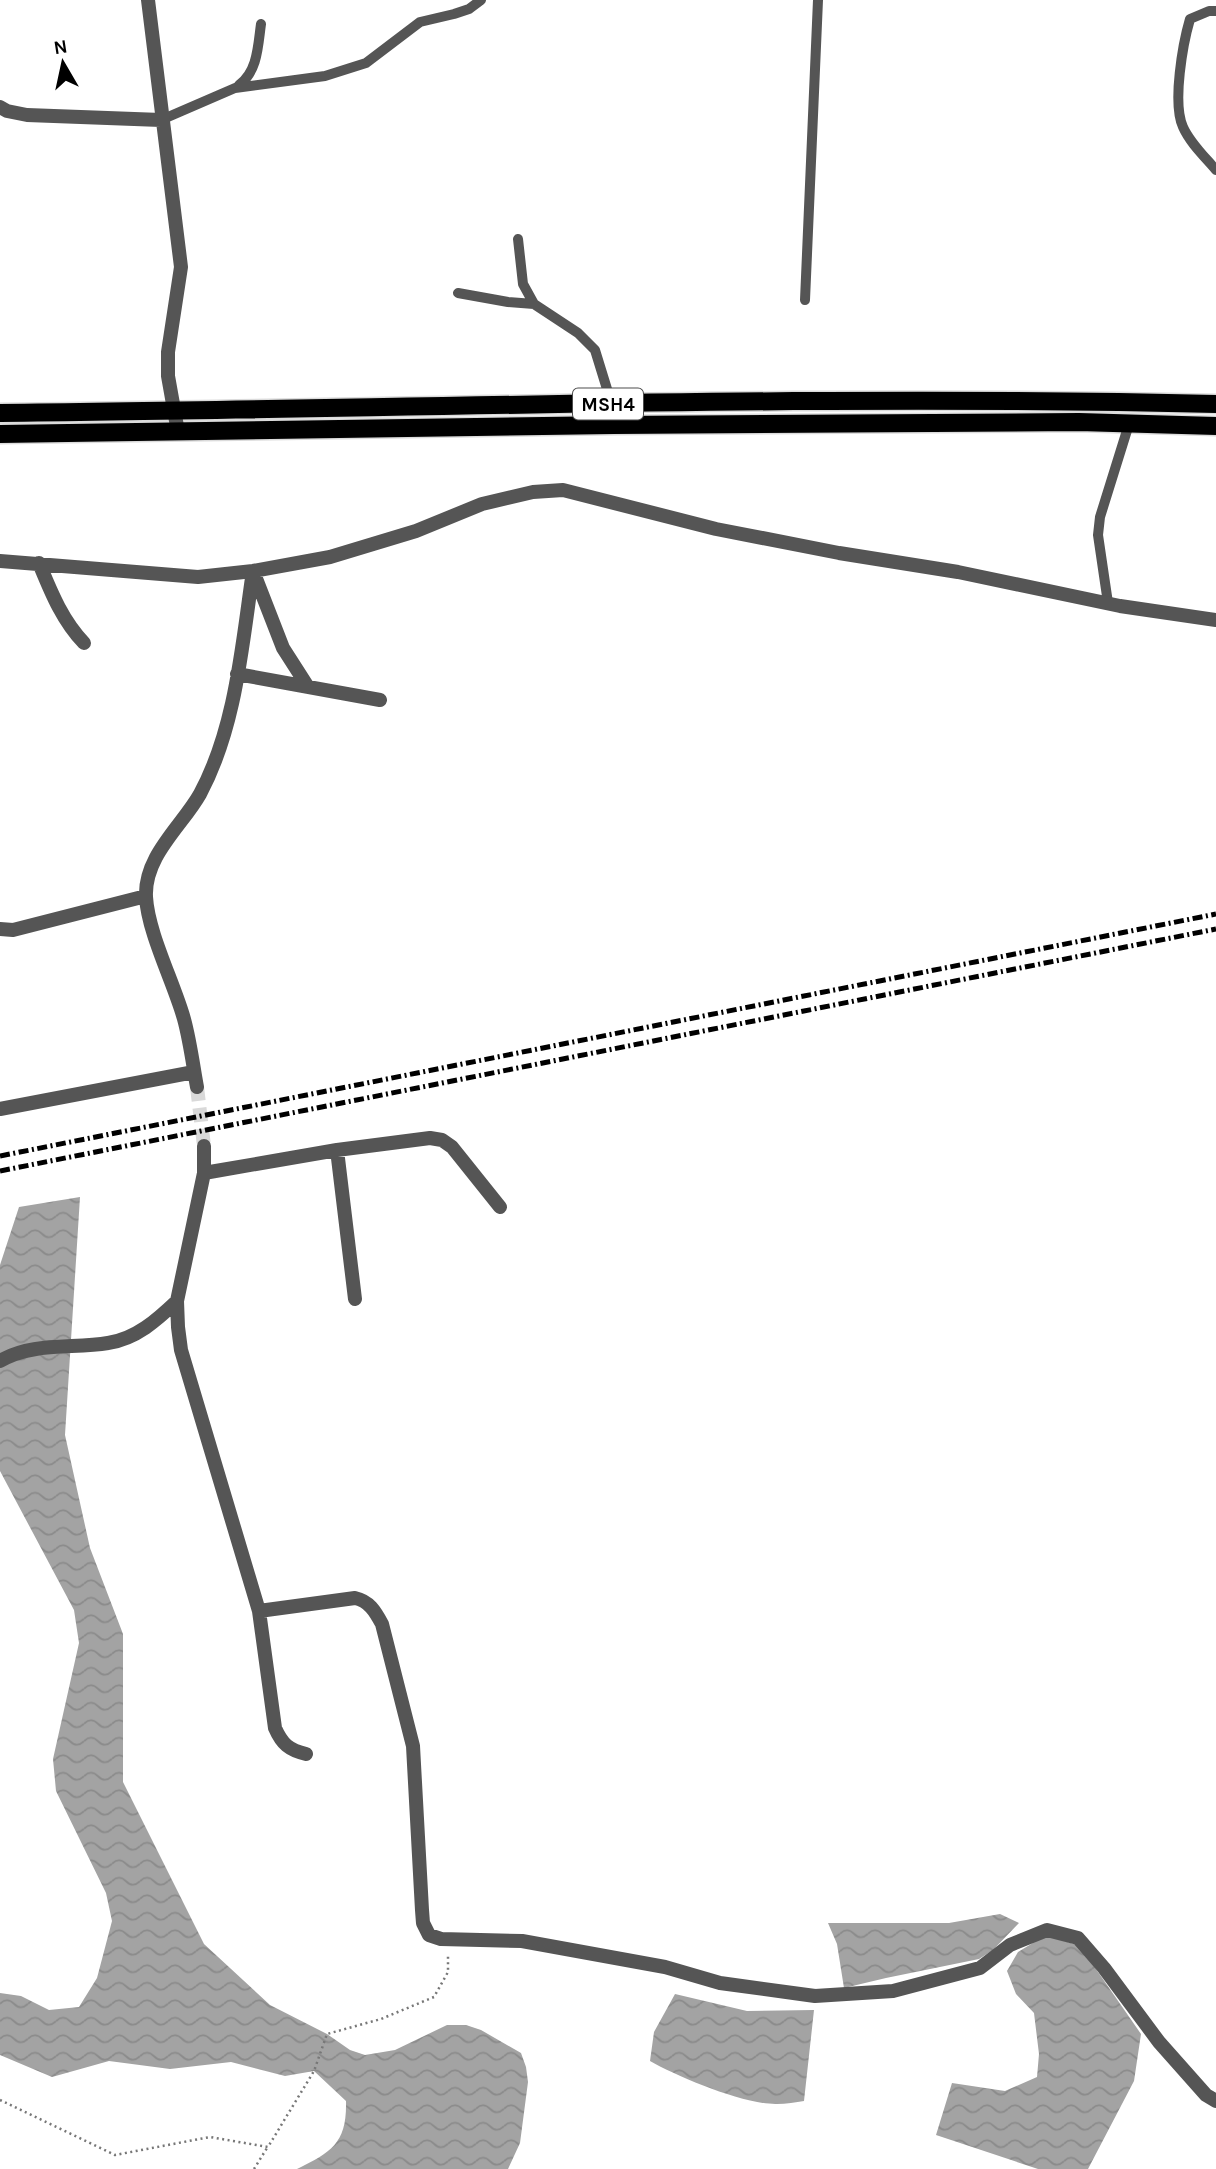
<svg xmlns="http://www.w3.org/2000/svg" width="1216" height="2169" viewBox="0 0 1216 2169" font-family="Karla,sans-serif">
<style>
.water{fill:url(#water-waves)}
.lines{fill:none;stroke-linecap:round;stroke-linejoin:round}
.street-tunnel{stroke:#d9d9d9;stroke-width:14;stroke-dasharray:14 7;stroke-linecap:butt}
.primary-casing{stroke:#dbdbdb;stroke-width:21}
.path{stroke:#777;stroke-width:2.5;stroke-dasharray:2 3.5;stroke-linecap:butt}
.lane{stroke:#555;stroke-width:10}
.street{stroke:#555;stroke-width:14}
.primary{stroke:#000;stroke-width:18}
.rail{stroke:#000;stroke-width:5;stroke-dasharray:10 3.5 2 3.5;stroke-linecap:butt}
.labels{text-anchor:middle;stroke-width:6;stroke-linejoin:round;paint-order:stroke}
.shield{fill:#fff;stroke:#4c4c4c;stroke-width:2}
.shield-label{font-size:19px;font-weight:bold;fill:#000}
</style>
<defs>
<pattern id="water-waves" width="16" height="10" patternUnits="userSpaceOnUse" patternTransform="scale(1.75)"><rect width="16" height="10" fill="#a3a3a3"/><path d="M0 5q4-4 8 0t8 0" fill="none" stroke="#8b8b8b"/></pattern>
</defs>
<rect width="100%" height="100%" fill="#fff"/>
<path class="water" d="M80,1197L65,1435L90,1548L123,1634V1782L204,1944L270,2005L327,2034L350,2050L365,2055L395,2050L447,2025H466L481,2030L521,2053L526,2067L528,2082L520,2143L508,2169H297C332,2152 347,2143 346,2101L314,2071L285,2076L231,2062L170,2069L109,2061L52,2077L0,2055V1993L21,1996L49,2010L79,2007L97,1978L112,1921L106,1893L56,1791L53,1759L79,1643L74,1610L0,1471V1265L19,1207Z
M1000,1914L1019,1923L993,1950L979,1959L886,1978L844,1988L837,1944L828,1923H949Z
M1046,1935L1080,1946L1141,2034L1134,2081L1088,2169H1038L936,2135L952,2083L1005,2091L1037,2077L1039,2054L1034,2013L1016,1994L1007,1971L1018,1952Z
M675,1994L747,2011L814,2010L804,2101C796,2102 786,2104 777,2104C745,2105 678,2077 650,2061L654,2032Z"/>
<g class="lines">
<path class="street-tunnel" d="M197,1087L204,1146"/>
<g class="primary-casing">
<path id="primary" d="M0,413C405,409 811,394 1216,404
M0,434L614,425L1079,422L1216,426"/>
</g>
<path class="path" d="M0,2100L115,2155L210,2137L268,2147L314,2071L327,2034L381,2019L434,1997L448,1972V1954
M254,2169L267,2148"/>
<path class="lane" d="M1216,11H1209L1190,19C1183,43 1172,103 1183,127C1190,143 1205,157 1216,170
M239,85C258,71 258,45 261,24
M161,120L235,88L325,76L366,63L420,22L454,14L469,9L481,0
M518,239L523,284L534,304
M458,293L508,302L534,304L578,333L595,350L607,389L609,404
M805,300L818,0
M1108,603L1098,535L1100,517L1129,424"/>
<path class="street" d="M148,0L181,267L168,352V376L178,432
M0,107L7,111L27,115L161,120
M0,561L198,577L253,571L330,557L416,531L482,504L533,492L563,490L716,529L839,553L958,572L1120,606L1216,620
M39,563C51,592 62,620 84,643
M255,576L283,648L308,687
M237,674L380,700
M0,929L13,930L146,896
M197,1087C193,1065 190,1041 184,1019C174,983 148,933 146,897C144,856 182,826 200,794C236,727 242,645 253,571
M0,1109L194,1072
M204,1146V1173L177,1301L178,1327L181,1350L259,1611L275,1728C282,1744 289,1750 306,1754
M337,1150L355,1299
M204,1173L337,1150L430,1138L442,1140L452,1147L500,1207
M0,1361C32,1342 73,1349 108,1343C136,1339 157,1320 177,1301
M259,1611L355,1598C369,1601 375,1611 382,1624L413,1746L422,1910L423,1923L429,1935L441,1939L522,1941L665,1967L720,1983L815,1996L893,1991L980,1968L1010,1945L1047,1930L1078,1938L1104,1968L1159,2042L1206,2095L1216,2101"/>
<use href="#primary" class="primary"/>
<path class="rail" d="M0,1156L1216,914
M0,1171L1216,929"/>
</g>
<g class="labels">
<rect class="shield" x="573" y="388.5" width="70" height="31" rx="5"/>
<g class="shield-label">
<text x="608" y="411">MSH4</text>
</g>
</g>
<g transform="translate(63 63) rotate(351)" stroke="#ffffff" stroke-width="5" paint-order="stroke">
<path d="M0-5L12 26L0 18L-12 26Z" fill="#000000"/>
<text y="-10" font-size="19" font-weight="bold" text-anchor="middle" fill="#000000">N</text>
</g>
</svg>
